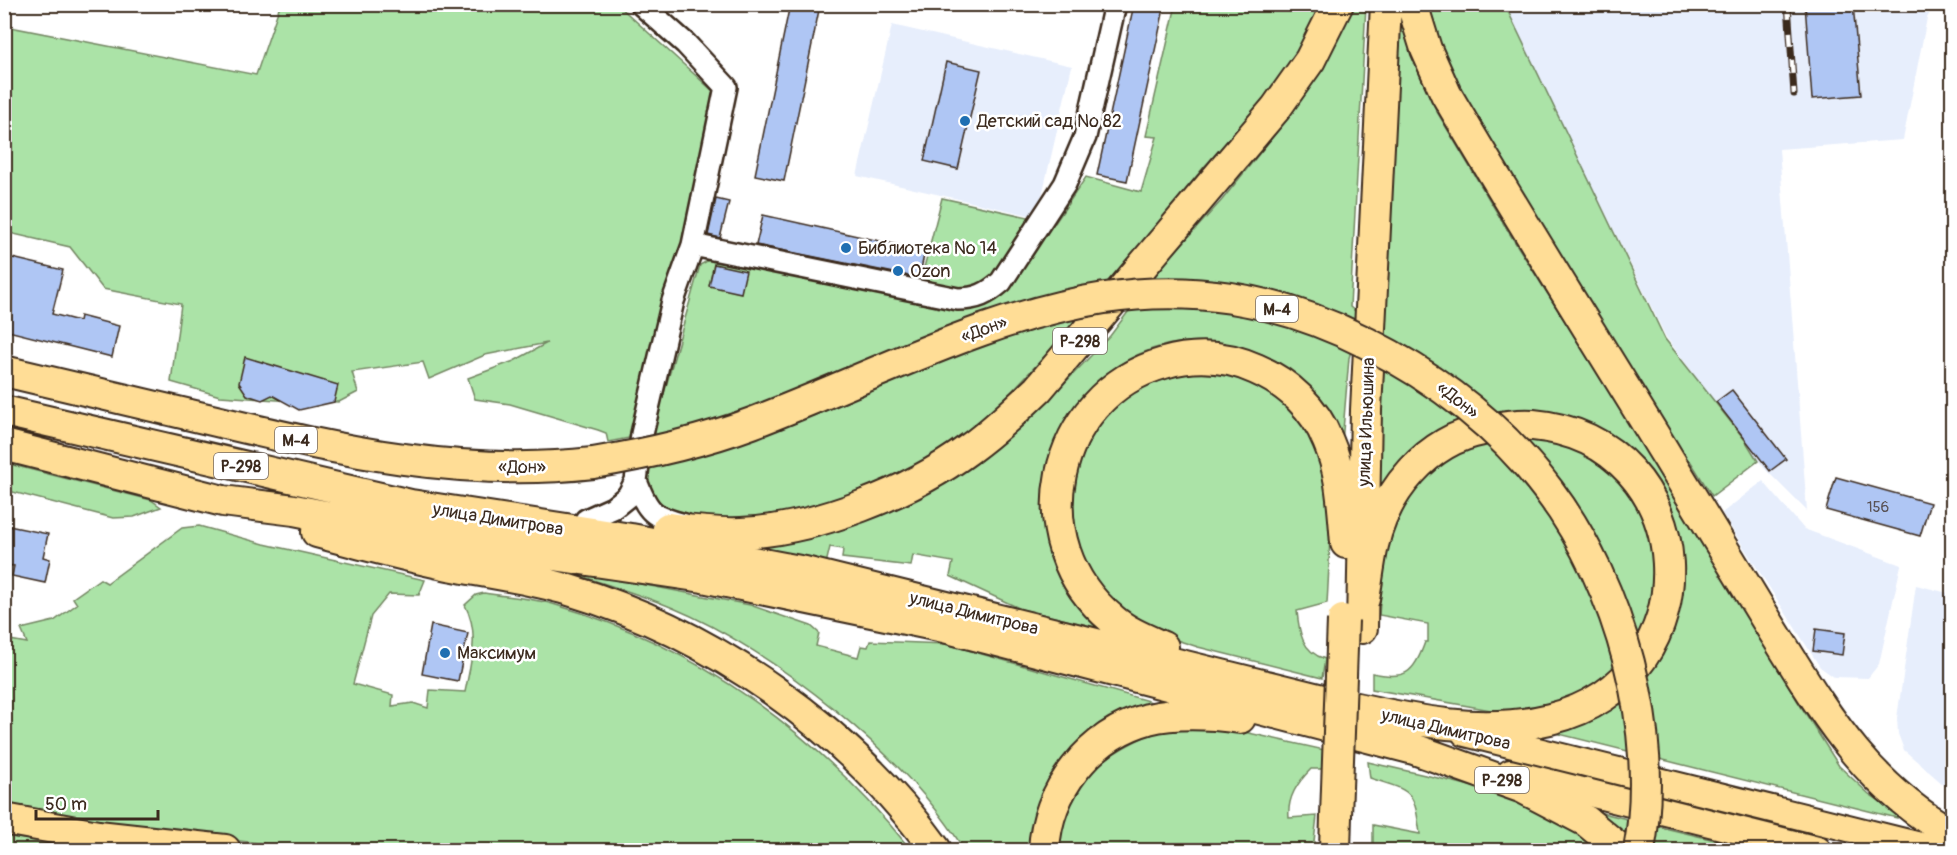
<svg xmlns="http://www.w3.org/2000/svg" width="1957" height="855" viewBox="0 0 1957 855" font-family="Pangolin,sans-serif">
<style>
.built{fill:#e7eefc}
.green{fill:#abe3a7;stroke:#738662;stroke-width:1.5}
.building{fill:#afc6f4;stroke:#3b2a1e;stroke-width:1.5}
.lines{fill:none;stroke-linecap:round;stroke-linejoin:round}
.minor-casing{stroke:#3b2a1e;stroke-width:26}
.major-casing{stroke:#3b2a1e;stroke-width:30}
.highway-casing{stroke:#3b2a1e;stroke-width:34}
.minor{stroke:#fff;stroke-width:21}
.major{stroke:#ffdd96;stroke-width:26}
.highway{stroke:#ffdd96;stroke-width:30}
.rail-casing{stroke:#3b2a1e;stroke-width:7}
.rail{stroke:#fff;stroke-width:4.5;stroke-dasharray:14;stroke-linecap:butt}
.highway-bridge-casing{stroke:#3b2a1e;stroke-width:34;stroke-linecap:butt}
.highway-bridge{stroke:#ffdd96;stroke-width:30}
.poi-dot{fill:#1f6fb2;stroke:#fff;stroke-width:2}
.labels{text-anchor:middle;stroke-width:5;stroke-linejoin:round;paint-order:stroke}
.number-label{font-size:15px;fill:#585154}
.shield{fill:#fff;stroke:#766a62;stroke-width:1.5}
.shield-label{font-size:16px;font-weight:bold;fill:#3b2a1e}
.poi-label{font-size:18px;fill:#3b2a1e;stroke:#fff;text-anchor:start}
.street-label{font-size:18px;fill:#3b2a1e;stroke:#fff}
</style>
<rect width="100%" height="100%" fill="#fff"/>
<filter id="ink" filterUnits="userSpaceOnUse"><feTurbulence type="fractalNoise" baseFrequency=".0167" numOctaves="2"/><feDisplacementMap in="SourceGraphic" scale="12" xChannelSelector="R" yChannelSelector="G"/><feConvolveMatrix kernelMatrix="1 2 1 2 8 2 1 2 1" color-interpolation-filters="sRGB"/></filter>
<g filter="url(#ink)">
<path class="built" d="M1504,5H1935L1927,18L1903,140L1779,149L1807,511L1765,469L1666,337Z
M892,25L1072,66L1037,217L857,176Z
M1763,481L1804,529L1901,565L1879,664L1868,678L1834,677L1820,667L1722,513Z
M1916,585L1952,594V792L1904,750L1898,734L1897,718Z"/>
<path class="green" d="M1398,4L1415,64L1437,112L1508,231L1695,528L1797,700L1839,766L1869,794L1896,812L1897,818L1555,733L1596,719L1621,704L1646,679L1674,626L1681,586L1682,561L1648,480L1512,413L1374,508Z
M280,5H618L715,93L691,232L629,438L608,442L606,433L598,430L510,404L475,399L468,378L514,361L547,343L485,355L429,379L423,362L352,372L358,392L339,402L277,400L220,396L171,382L181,304L103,289L70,247L5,232V26L256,75Z
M1176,5H1321L1298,54L1275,87L1204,167L1074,325L1013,390L968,433L930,459L858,493L781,518L709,520L669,511L654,498L647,483L656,422L700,265L739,243L920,283L942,198L1055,223L1086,177L1141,192L1157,137L1146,136Z
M1353,5H1366L1350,307L1361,316L1349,358L1342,443C1323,419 1305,389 1283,367C1268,353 1243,348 1224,344C1165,333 1106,360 1074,410C1065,425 1058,444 1050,460L1104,629L1021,609L950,576L953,562L913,555L911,566L842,558L843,549L830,547L826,564L725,546L901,502L960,474L1027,422L1110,336L1164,264L1222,200L1287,119L1325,64Z
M1425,5H1505L1665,339L1745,440L1758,461L1712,496L1691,462L1684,457L1461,96Z
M1199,370C1337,389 1334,490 1327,603L1297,611C1299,632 1302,652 1325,659L1322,678L1198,647L1161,635L1128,620L1092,579L1078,549L1070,496L1079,454L1110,406L1155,379Z
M1526,438L1573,447L1621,480L1645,512L1657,562L1650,620L1605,678L1560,702L1518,710H1491L1372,689V673C1405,680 1414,674 1425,642H1428V624L1379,615L1384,554L1396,511L1424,474L1475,443Z
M5,463L151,500L161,507L134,517L113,518L5,490Z
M199,526L264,544L425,580L419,595L389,594L371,616L353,684L393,695L392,706L413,703L428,708L430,690L465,692C471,661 480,634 465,605L476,595L484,593C508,597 533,598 556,605C699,646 820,736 911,850H325L210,838L5,808L4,639L27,643L21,629L54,621L77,604L73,598L100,579L107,583L182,528Z
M556,568L750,605L811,626L819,633L816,646L858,657L861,646L868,647L870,641L946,644L1159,704L1129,713L1030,850H964C911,759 770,648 673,608C635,592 594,581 556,568Z
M1166,728L1231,729L1329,751L1330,769H1311C1297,783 1287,798 1289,818L1317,816L1313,850H1057C1060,783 1107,750 1166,728Z
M1368,762C1431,777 1505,789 1561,821C1575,829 1588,841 1601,850H1373V825L1420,834C1414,788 1412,792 1370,778Z
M1594,811L1756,850H1639Z
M4,836L97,850H5Z"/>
<path class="building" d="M790,4L819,10L784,181L755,175Z
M1134,4H1165L1127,181L1097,175Z
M1805,4H1853L1861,95L1812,99Z
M946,62L981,70L958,169L924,161Z
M716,199L729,202L720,238L708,235Z
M763,215L925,251L919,278L756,245Z
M4,256L63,270L52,314L79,321L80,316L119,326L112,357L4,330Z
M714,264L746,271L741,293L709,286Z
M245,357L338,385L334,402L299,410L272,395L262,400L247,395L239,383Z
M1732,390L1786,459L1770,471L1716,402Z
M1836,477L1930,503L1920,536L1826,510Z
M4,525L48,534L43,557L50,559L45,583L12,576L14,566L4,565Z
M431,625L468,633L458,681L422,674Z
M1816,629L1845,633L1842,655L1813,651Z"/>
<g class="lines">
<g class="minor-casing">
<path id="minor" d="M693,245L958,299C977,299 987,294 1001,282L1065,184L1085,137L1115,4
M636,481C648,513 653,517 685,525
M586,520L613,508L628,496L636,481L642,434L673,301L693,245L726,87L686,44L641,4"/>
</g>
<g class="major-casing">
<path id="major" d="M1465,733L1937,850
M1510,773L1818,850"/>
</g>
<g class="highway-casing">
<path id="highway" d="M1412,4L1426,49L1446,94C1518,217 1594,337 1668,458C1703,515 1737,572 1772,629C1824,712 1864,784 1952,834
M4,371C75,388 146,405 216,421C342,451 463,478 593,463
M4,411L411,505L631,539L805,572L1343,705C1411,720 1481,736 1550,719C1718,678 1702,440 1533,425C1516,424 1500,427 1483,430C1427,440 1385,492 1373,545C1369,563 1367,582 1364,599
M4,445L223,501L294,510L433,537L703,577L944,627L1414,749L1523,788L1586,821L1621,850
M668,528C692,531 717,534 741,533C815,530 910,493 969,449C994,431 1016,410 1038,389L1276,108L1310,60L1338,4
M317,532C361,544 405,556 449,565C489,573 530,578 569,590C713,633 848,728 936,850
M1362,628L1366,410L1386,4
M1163,647C1145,639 1127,632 1112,619C1020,544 1050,395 1164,363C1195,354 1227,356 1256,369C1288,383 1315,408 1328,441C1342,473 1343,509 1346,543
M4,819L98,836L225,850
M1044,850C1047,790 1090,735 1148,719C1177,712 1211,714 1240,718
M1335,850L1336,816"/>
</g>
<use href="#minor" class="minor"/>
<use href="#major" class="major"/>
<use href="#highway" class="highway"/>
<g class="rail-casing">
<path id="rail" d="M1788,4L1794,94"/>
</g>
<use href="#rail" class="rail"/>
<g class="highway-bridge-casing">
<path id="highway-bridge" d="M593,463C647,454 701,442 752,423C967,341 1135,226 1367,343C1439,379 1500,426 1549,491C1620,585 1661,734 1639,850
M1336,816L1343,620"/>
</g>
<use href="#highway-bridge" class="highway-bridge"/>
</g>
</g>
<g class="poi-dot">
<circle cx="965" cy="121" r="6"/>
<circle cx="846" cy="248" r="6"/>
<circle cx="898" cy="271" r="6"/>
<circle cx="445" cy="653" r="6"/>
</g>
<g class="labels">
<g class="number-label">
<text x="1878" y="512">156</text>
</g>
<g class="shield">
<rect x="1256" y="296" width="42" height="26" rx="4.5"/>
<rect x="1053" y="328" width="54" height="26" rx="4.5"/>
<rect x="275" y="427" width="42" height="26" rx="4.5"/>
<rect x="214" y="453" width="54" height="26" rx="4.5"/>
<rect x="1475" y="767" width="54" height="26" rx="4.5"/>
</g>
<g class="shield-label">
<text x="1277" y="315">М-4</text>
<text x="1080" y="347">Р-298</text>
<text x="296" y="446">М-4</text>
<text x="241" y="472">Р-298</text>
<text x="1502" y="786">Р-298</text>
</g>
<g class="poi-label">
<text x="977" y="127">Детский сад № 82</text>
<text x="858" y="254">Библиотека № 14</text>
<text x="910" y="277">Ozon</text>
<text x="457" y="659">Максимум</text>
</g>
<g class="street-label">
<text transform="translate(984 329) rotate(-20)" y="6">«Дон»</text>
<text transform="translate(1458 400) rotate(38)" y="6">«Дон»</text>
<text transform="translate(1366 422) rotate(-88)" y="6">улица Ильюшина</text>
<text x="522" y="473">«Дон»</text>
<text transform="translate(498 519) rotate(9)" y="6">улица Димитрова</text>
<text transform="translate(974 613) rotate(14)" y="6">улица Димитрова</text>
<text transform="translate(1446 729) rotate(13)" y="6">улица Димитрова</text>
</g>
</g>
<rect width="1957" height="855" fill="none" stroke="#fff" stroke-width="24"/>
<rect x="12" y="12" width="1933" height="831" fill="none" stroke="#3b2a1e" stroke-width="2" filter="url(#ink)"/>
<path d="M36 810v9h122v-9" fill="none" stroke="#3b2a1e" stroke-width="3"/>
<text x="45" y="810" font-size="18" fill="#3b2a1e" stroke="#ffffff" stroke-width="4.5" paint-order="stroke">50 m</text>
</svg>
